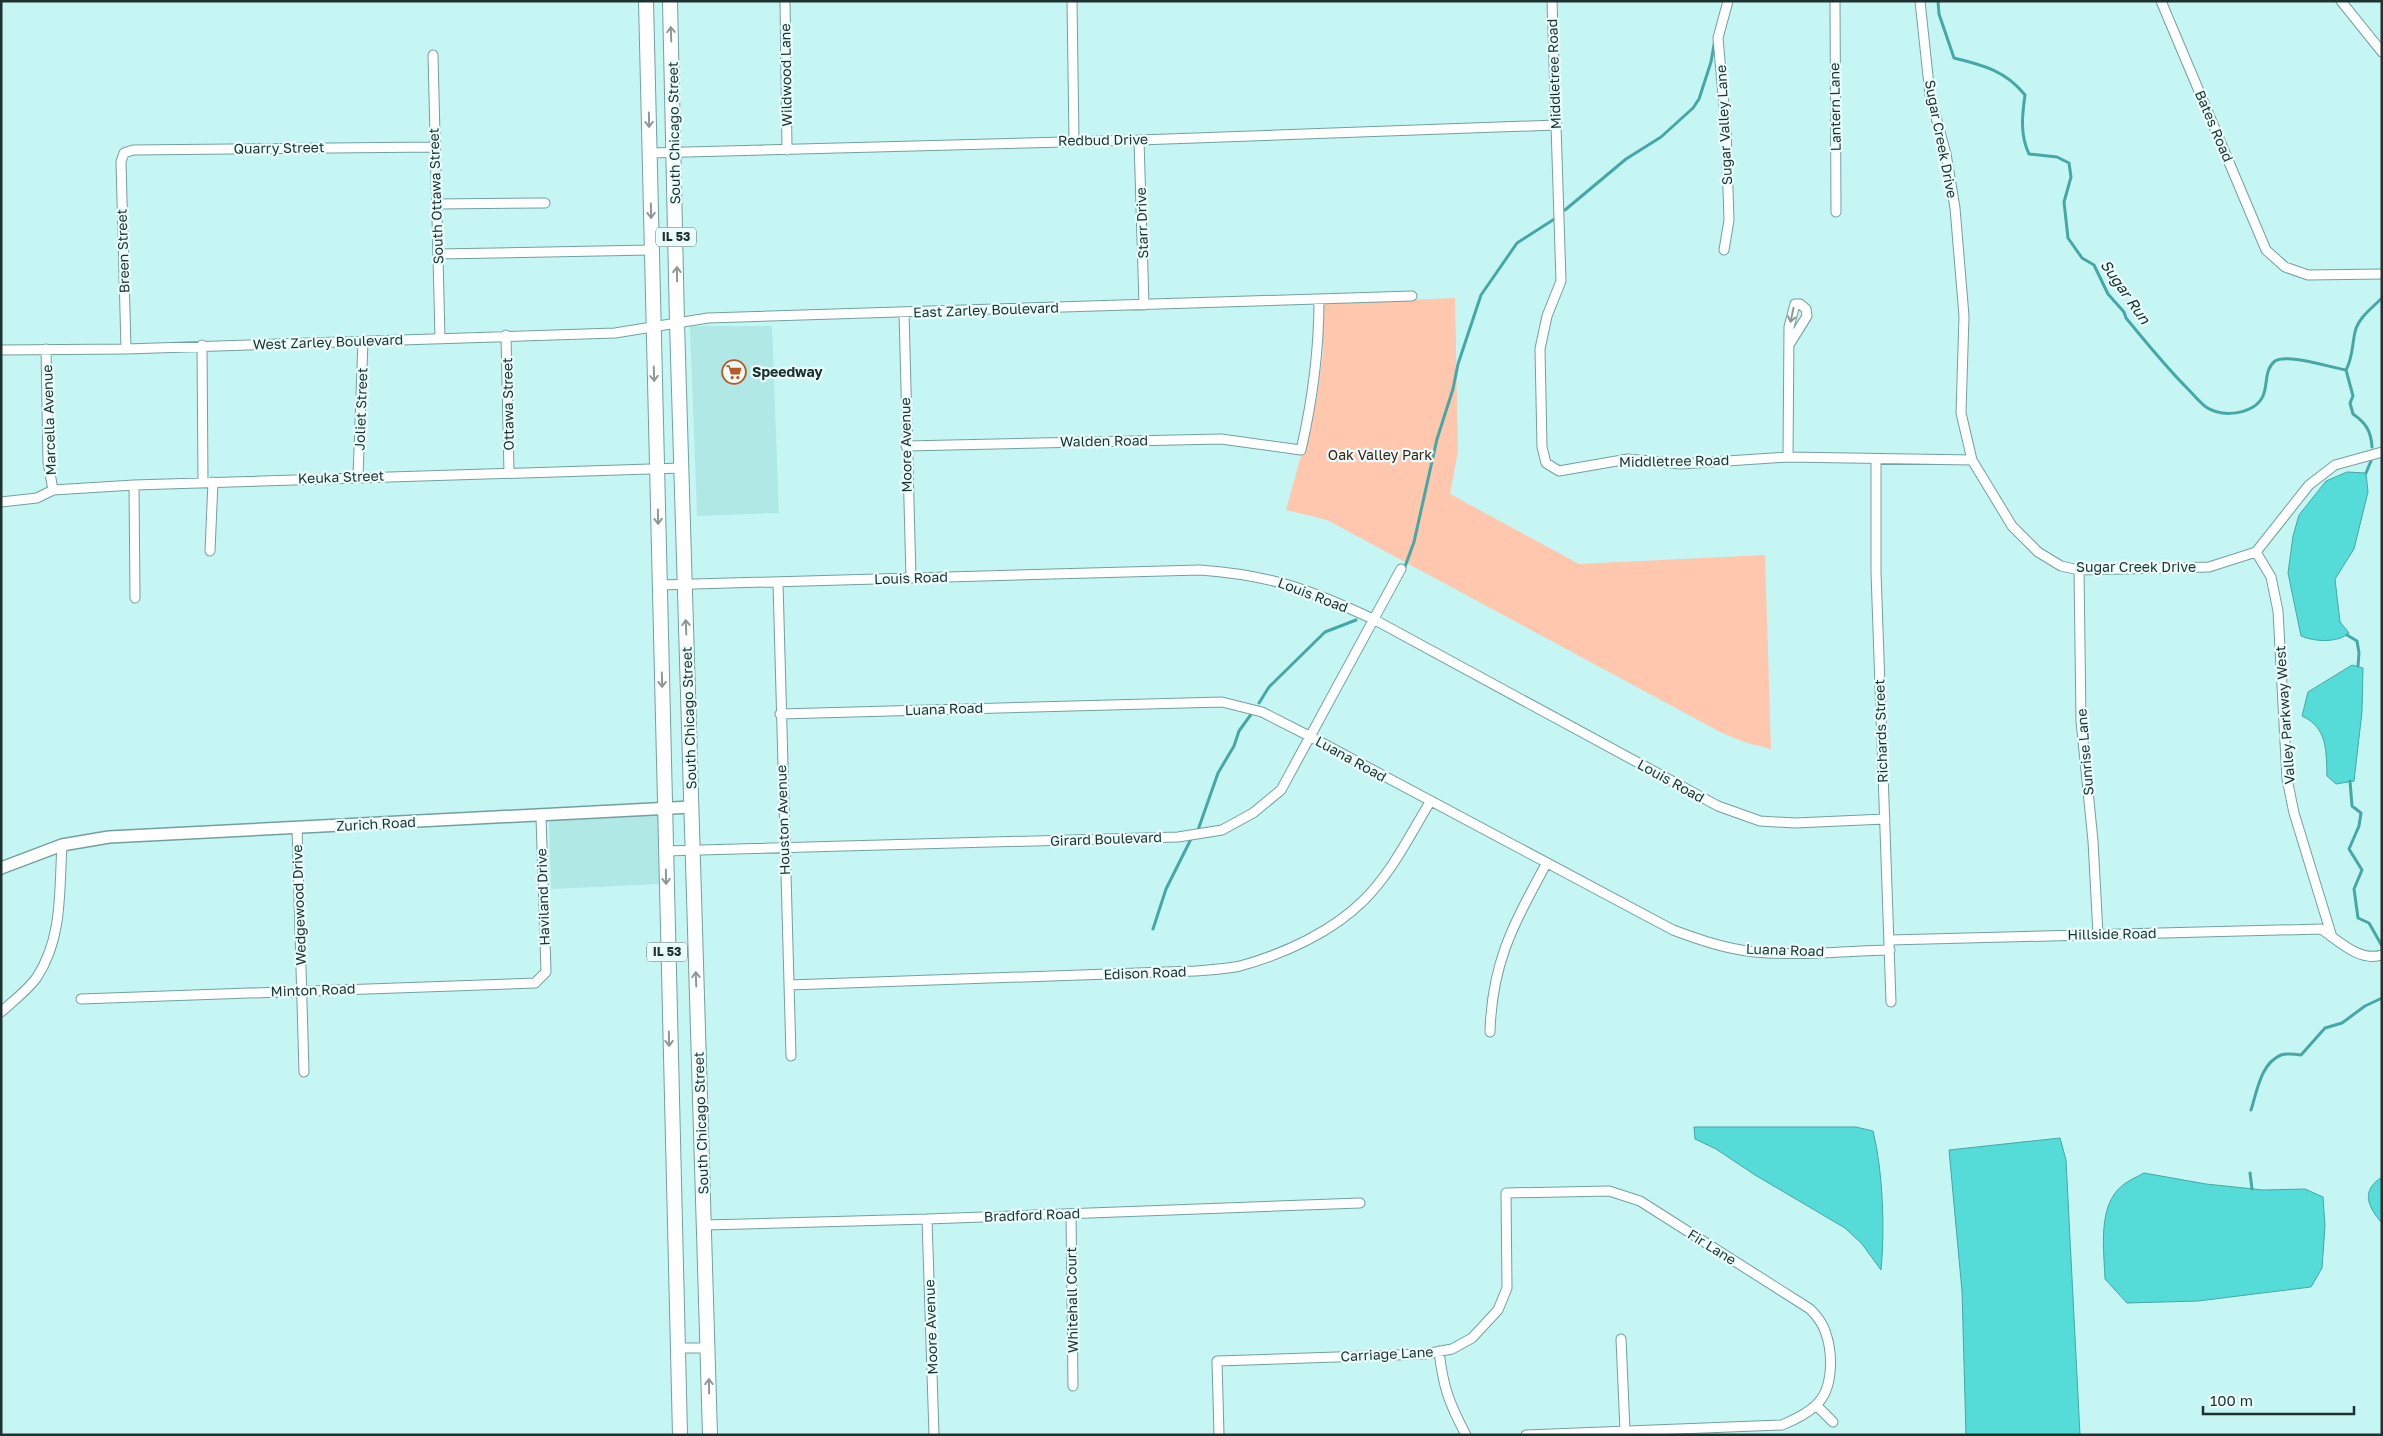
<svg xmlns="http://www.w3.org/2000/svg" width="2383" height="1436" viewBox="0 0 2383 1436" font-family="'Golos Text',sans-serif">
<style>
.built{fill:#b0e8e6}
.green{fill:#fec7ae}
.water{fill:#55dbd8;stroke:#45a8a6}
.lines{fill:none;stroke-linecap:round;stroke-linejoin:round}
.stream{stroke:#45a8a6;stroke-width:3}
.minor-casing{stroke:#73a09f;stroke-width:11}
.tertiary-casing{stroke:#73a09f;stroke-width:14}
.primary-casing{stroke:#73a09f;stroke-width:16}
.minor{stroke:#fff;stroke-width:9}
.tertiary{stroke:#fff;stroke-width:11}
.primary{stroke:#fff;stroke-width:14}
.oneway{stroke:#8f9898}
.labels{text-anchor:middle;stroke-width:4.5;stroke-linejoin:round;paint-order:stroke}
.shield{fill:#eafdfc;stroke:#5c6f6f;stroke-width:1}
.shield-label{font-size:12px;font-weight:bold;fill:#1f3232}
.street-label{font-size:14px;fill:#1f3232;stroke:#eafdfc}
.poi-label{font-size:14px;font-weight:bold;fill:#1f3232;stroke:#eafdfc;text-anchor:start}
.park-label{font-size:14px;fill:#41200f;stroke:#eafdfc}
.water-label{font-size:15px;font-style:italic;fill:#193030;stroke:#eafdfc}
</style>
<rect width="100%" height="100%" fill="#c6f6f4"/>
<path class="built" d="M690,326H772L779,513L697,516Z
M661,812L662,884L551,889L549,819Z"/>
<path class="green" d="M1455,298L1458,451L1450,494L1579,564L1765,555L1771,749L1747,743L1722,733L1327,520L1286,510L1317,398L1323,352L1322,303Z"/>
<path class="water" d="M2347,472L2366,473L2368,492L2354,549L2335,579L2340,622L2349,633C2338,643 2315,642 2301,636L2288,573L2293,536L2299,515L2326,481Z
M2352,665L2363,668L2362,712L2354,781L2336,784L2327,776C2326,751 2328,728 2302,716L2308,692Z
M1694,1127H1856L1873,1131C1883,1171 1885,1229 1881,1270L1862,1244L1845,1228L1755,1175L1716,1149L1695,1139Z
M2060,1138L2066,1160L2080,1435H1966L1962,1291L1949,1150Z
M2144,1173L2206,1184L2263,1190L2305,1189L2323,1197L2325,1226L2322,1268L2311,1287L2198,1301L2127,1303L2105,1279C2104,1250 2097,1205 2123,1185C2129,1180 2137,1177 2144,1173Z
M2382,1177V1223C2368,1207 2360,1191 2382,1177Z"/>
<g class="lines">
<path class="stream" d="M1938,1L1939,14L1954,58C1983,65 2006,71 2025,95C2022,116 2020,135 2029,154L2057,157L2069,163L2071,177L2064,202L2068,238L2082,258L2094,265L2108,294L2124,312L2126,318C2146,342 2165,366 2187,388C2193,394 2199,402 2206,407C2219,416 2240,415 2253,407C2273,395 2260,373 2275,361C2286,353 2333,368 2346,370
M1565,210L1626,159L1661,137L1693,108L1699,99L1711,62L1715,39
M2346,370L2353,396L2350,403L2353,414C2366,423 2371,431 2372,447
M2346,370C2353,357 2352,345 2355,332C2358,318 2372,308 2382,298
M2366,473L2371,461
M1403,572L1414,542L1437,439L1453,389L1458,364L1481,295L1517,243L1556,218
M2347,635L2357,641L2359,653L2358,666
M1259,703L1269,687L1325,632L1356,620
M2350,781L2352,806L2361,813L2359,826L2349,849L2362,870L2354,889L2358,918L2369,923L2382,946
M1198,830L1218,773L1234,746L1239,731L1252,713
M1153,929L1166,889L1192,837
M2251,1110C2257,1091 2261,1063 2281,1055C2287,1053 2295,1054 2301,1055L2325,1028L2342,1023L2365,1006L2382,998
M2250,1173L2252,1189"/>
<g class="minor-casing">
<path id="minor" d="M785,1L787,150
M1072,1L1074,140
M1552,1L1561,281L1547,316L1540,349L1542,447L1546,463L1559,471L1628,459L1681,464L1788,457L1972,460
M1835,1L1836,212
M1920,1L1930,95L1946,154L1955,208L1964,316L1961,413L1972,460L2012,526L2038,552L2061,566L2079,570L2209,567L2256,552L2309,485L2335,465L2382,452
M2161,1L2266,250L2285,267L2308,275L2382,274
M2341,1L2382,52
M433,55L440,338
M1139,140L1144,305
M650,153L1139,140L1556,125
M436,204L545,203
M1724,250L1729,220L1726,129L1718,38L1728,1
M438,254L651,250
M904,312L911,578
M506,335L509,473
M202,345L203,483
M46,349L48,462L53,490
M126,349L121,162L124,153L133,150L435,147
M1,350L126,349L615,333L708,318L1412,296
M906,446L1221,439L1301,450C1313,398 1319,353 1319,300
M1788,457L1789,327L1795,304H1800L1806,309L1807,316L1789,345
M1876,460V572L1891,1002
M358,476L363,341
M134,485L135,598
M1,502L37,498L53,490L134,485L682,468
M210,551L213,482
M2256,552L2271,577L2278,611L2287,779L2294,813L2332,937
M2079,570L2081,721L2093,841L2098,934
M778,583L791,1056
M660,585L1200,570C1271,575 1311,590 1375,620L1718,806L1760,821L1795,823L1885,819
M780,714L1222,702L1262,712L1311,737L1673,930C1700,940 1726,949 1755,952C1799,956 1845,951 1890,950
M297,828L304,1072
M665,851L1178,837L1222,830L1253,813L1281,790L1401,569
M1890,940L2321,929C2339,941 2359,962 2382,955
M789,985L1195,971C1209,970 1226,969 1240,966C1284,954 1332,932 1364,900C1392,872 1410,835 1430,802
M81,999L535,983L546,972L541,817
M1,1012C13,1001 28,990 37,977C63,937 59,891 62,845
M1490,1032C1492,961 1514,924 1546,864
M1071,1214L1073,1386
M927,1219L934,1435
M704,1225L927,1219L1360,1203
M1621,1339L1625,1431
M677,1348H708
M1439,1351C1443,1387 1449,1403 1466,1435
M1816,1405L1833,1422
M1219,1435L1217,1361L1425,1354L1452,1349L1472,1338L1498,1310L1507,1288L1506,1193L1609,1191L1640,1201L1810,1309C1816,1315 1822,1322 1825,1331C1833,1352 1834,1389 1816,1405C1807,1414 1794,1420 1782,1425L1526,1435"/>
</g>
<g class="tertiary-casing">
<path id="tertiary" d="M1,868L62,845L109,837L691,807"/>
</g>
<g class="primary-casing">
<path id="primary" d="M646,1L680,1435
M670,1L677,323L710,1435"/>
</g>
<use href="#minor" class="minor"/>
<use href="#tertiary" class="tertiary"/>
<use href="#primary" class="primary"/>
</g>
<defs><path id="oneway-shaft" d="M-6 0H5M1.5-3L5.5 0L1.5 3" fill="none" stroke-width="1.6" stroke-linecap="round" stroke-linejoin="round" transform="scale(1.25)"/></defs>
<g class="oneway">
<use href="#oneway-shaft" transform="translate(671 34) rotate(-92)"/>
<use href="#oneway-shaft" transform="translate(649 120) rotate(89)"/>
<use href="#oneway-shaft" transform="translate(651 211) rotate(89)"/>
<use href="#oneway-shaft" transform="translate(677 274) rotate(-91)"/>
<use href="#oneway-shaft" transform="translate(1792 315) rotate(102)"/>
<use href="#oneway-shaft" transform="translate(654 374) rotate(88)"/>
<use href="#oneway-shaft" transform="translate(658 517) rotate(89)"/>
<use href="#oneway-shaft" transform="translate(686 627) rotate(-92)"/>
<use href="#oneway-shaft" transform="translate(662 680) rotate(89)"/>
<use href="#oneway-shaft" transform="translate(666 877) rotate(89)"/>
<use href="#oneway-shaft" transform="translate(696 979) rotate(-92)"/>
<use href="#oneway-shaft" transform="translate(669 1039) rotate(89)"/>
<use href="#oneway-shaft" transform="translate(709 1386) rotate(-91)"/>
</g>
<defs>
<g id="supermarket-ring" transform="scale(1.25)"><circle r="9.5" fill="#eafdfc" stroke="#bd5922" stroke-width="1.5"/><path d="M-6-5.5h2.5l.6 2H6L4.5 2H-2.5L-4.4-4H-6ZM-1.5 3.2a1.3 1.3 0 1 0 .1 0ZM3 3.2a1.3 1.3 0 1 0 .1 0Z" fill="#bd5922"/></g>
</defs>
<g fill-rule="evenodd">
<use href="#supermarket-ring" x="734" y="372"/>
</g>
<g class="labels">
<g class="shield">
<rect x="656" y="227.5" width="40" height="19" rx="4"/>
<rect x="647" y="942.5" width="40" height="19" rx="4"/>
</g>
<g class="shield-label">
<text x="676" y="241">IL 53</text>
<text x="667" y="956">IL 53</text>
</g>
<g class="street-label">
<text transform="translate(1554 74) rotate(-92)" y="5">Middletree Road</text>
<text transform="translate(786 75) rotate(-91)" y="5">Wildwood Lane</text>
<text transform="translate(1835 107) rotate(-91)" y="5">Lantern Lane</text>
<text transform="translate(1724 125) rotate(-93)" y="5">Sugar Valley Lane</text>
<text transform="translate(2214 126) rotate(67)" y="5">Bates Road</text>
<text transform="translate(674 133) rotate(-91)" y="5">South Chicago Street</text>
<text transform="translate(1941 139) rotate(79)" y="5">Sugar Creek Drive</text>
<text transform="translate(1103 140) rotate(-1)" y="5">Redbud Drive</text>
<text transform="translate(279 148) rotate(-1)" y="5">Quarry Street</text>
<text transform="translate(436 196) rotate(-92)" y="5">South Ottawa Street</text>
<text transform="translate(1142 223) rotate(-92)" y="5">Starr Drive</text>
<text transform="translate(123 251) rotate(-92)" y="5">Breen Street</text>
<text transform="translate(986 310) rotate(-2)" y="5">East Zarley Boulevard</text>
<text transform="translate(328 342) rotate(-2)" y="5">West Zarley Boulevard</text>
<text transform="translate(508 404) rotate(-91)" y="5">Ottawa Street</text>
<text transform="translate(361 409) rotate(-88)" y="5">Joliet Street</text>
<text transform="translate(49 420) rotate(-92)" y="5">Marcella Avenue</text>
<text transform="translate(1104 441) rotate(-1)" y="5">Walden Road</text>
<text transform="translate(906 445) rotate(-91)" y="5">Moore Avenue</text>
<text transform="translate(1674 461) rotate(-1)" y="5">Middletree Road</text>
<text transform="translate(341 477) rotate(-2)" y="5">Keuka Street</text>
<text x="2136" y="572">Sugar Creek Drive</text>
<text transform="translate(911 578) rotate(-2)" y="5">Louis Road</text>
<text transform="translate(1313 595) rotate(21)" y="5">Louis Road</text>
<text transform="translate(944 709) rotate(-2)" y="5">Luana Road</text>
<text transform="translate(2285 715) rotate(-94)" y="5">Valley Parkway West</text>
<text transform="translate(689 718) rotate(-92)" y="5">South Chicago Street</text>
<text transform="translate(1881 731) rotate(-92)" y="5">Richards Street</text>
<text transform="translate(2085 752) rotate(-95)" y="5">Sunrise Lane</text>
<text transform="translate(1351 759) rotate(29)" y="5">Luana Road</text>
<text transform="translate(1671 781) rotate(29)" y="5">Louis Road</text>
<text transform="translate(783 820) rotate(-92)" y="5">Houston Avenue</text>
<text transform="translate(376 824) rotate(-3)" y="5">Zurich Road</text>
<text transform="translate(1106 839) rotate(-2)" y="5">Girard Boulevard</text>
<text transform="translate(543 897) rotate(-92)" y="5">Haviland Drive</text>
<text transform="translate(299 905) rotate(-92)" y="5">Wedgewood Drive</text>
<text transform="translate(2112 934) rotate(-1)" y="5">Hillside Road</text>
<text transform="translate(1785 950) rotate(2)" y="5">Luana Road</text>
<text transform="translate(1145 973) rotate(-2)" y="5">Edison Road</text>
<text transform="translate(313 990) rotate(-2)" y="5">Minton Road</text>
<text transform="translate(701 1123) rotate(-92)" y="5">South Chicago Street</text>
<text transform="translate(1032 1215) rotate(-2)" y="5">Bradford Road</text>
<text transform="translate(1712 1247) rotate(32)" y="5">Fir Lane</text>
<text transform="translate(1072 1300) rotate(-91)" y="5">Whitehall Court</text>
<text transform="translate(931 1327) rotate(-92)" y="5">Moore Avenue</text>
<text transform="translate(1387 1354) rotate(-3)" y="5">Carriage Lane</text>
</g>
<g class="poi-label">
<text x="752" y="377">Speedway</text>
</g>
<g class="park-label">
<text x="1380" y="460">Oak Valley Park</text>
</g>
<g class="water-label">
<text transform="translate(2125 292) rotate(55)" y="5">Sugar Run</text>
</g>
</g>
<rect width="2383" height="1436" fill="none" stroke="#1f3232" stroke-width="5"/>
<path d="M2203 1406v8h151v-8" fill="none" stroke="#1f3232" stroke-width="2.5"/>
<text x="2210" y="1406" font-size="15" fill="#1f3232" stroke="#eafdfc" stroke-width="4" paint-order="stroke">100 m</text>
</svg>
